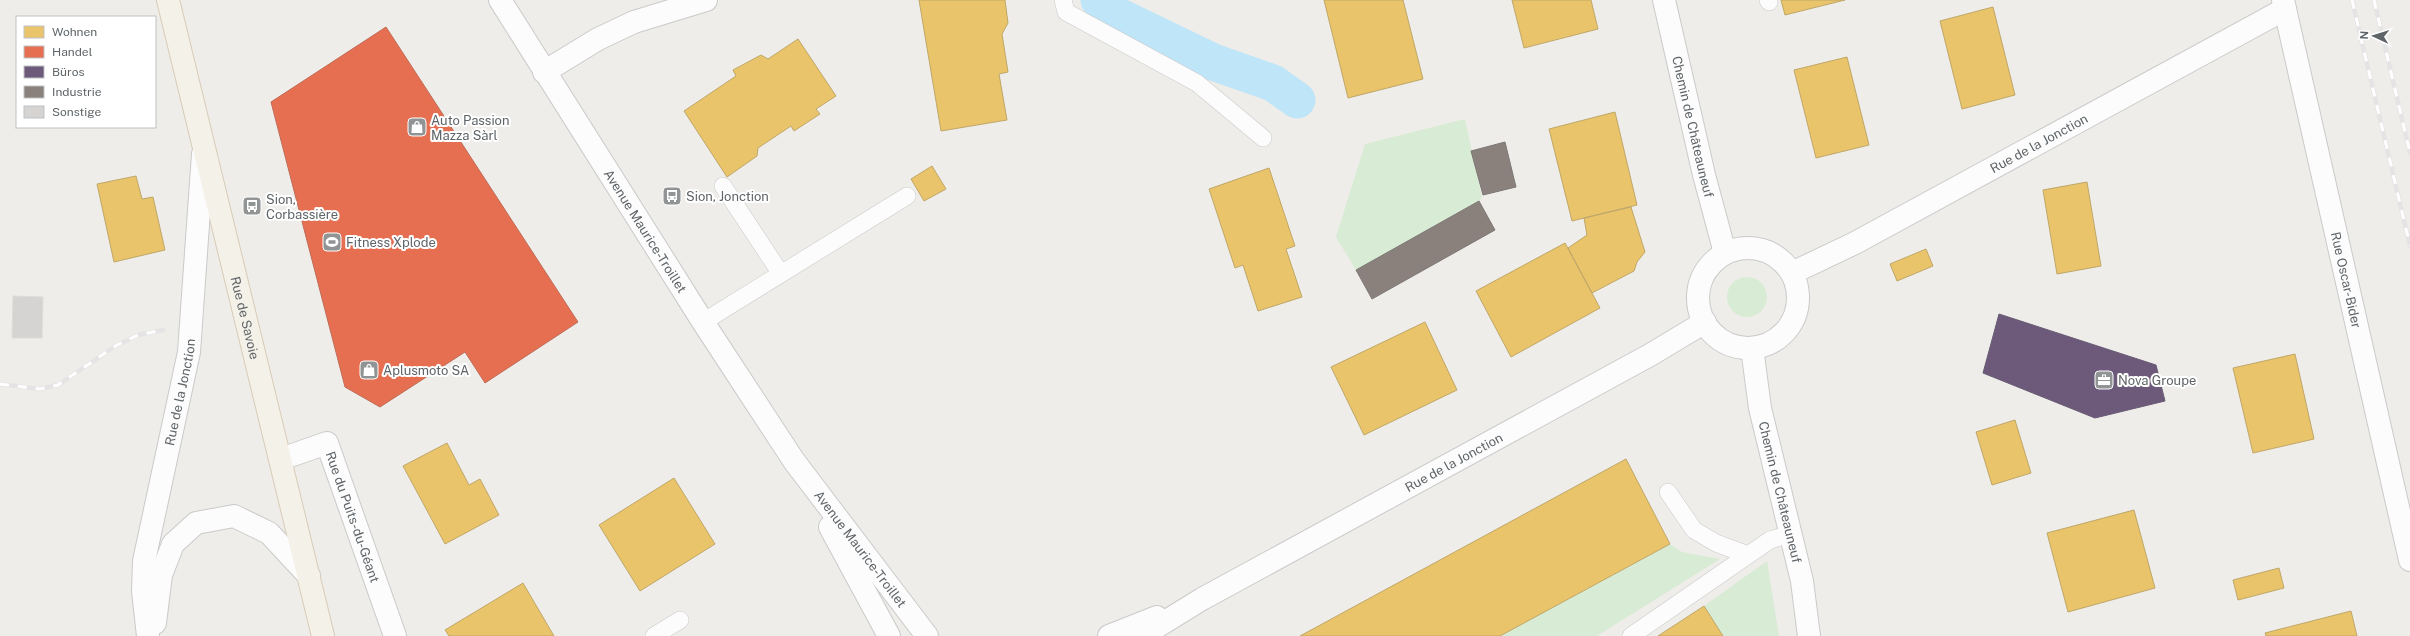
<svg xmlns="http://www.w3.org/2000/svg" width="2410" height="636" viewBox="0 0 2410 636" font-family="'Public Sans',sans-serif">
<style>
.green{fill:#d8ebd4}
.homes{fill:#e9c46a;stroke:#bfa769}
.shops{fill:#e76f51;stroke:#be6c58}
.offices{fill:#6d597a;stroke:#685c75}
.industry{fill:#8a817c;stroke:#7d7876}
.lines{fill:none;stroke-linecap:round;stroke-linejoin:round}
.canal{stroke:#bfe5f8;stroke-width:37}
.building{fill:#d6d4d2;stroke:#dedcd8}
.service-casing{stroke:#cacaca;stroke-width:18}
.minor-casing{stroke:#cacaca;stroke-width:24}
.primary-casing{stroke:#d8cbb6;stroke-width:24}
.service{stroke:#fdfcfc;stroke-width:17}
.minor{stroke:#fdfcfc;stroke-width:22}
.primary{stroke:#f4f1e9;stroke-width:22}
.rail-casing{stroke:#e4e4e4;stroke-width:4.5}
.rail{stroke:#fff;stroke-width:3;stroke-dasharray:9;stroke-linecap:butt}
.labels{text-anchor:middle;stroke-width:4;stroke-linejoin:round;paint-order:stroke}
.poi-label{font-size:13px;fill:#5e6468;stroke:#fff;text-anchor:start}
.street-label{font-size:13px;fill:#5e6468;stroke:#fff}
</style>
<rect width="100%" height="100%" fill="#efede9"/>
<path class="green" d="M1465,119L1482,198L1479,201L1356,270L1336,237L1365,144Z
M1727 297a20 20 0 1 1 40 0a20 20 0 1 1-40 0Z
M1670,544L1682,552L1720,559L1597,636H1500Z
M1767,561L1779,636H1723L1704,606Z"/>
<path class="homes" d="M919,0H1005L1008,23L1002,34L1008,72L999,74L1007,120L941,131Z
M1324,0H1403L1423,79L1348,98Z
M1512,0H1591L1598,29L1524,48Z
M1781,0H1845L1785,15Z
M1993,7L2015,95L1962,109L1940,21Z
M798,39L836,96L816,109L820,114L794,131L791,126L758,148L757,156L727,177L684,111L736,76L733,70L761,55L768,59Z
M1847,57L1869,145L1816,158L1794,70Z
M1615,112L1637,205L1572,221L1549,129Z
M932,166L946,189L924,201L911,179Z
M1269,168L1295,246L1286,249L1302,297L1258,311L1243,265L1235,268L1209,189Z
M136,176L142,199L153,197L165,250L114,262L97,184Z
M2087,182L2101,266L2057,274L2043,190Z
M1631,207L1645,252L1637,262L1634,271L1592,293L1568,248L1587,235L1584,218Z
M1565,243L1600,308L1511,357L1476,291Z
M1926,249L1933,266L1897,281L1890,264Z
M1425,322L1457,390L1364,435L1331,367Z
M2295,354L2314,439L2253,453L2233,368Z
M2015,420L2031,473L1992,485L1976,432Z
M447,443L469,485L480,479L499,515L445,544L403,466Z
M1626,459L1670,544L1500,636H1300Z
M674,478L715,544L640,591L599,525Z
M2134,510L2155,588L2068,612L2047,533Z
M2279,568L2284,588L2238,600L2233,580Z
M523,583L554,636H449L445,630Z
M1704,606L1723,636H1658Z
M2351,611L2357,636H2266L2265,633Z"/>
<path class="shops" d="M386,27L578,322L485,383L465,352L380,407L345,387L271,102Z"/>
<path class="offices" d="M1999,314L2156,365L2165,401L2095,418L1983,373Z"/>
<path class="industry" d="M1505,142L1516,187L1483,195L1471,151Z
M1479,201L1495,230L1372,299L1356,270Z"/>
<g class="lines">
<path class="canal" d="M1099,0L1118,16L1213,62L1273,83L1297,100"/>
</g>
<path class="building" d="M13,296L43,297L42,338H12Z"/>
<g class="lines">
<g class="service-casing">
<path id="service" d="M1063,0L1066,12L1197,83L1263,138
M1768,0L1769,2
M723,186L781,274
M703,322L907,196
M1668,492L1694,530L1716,543L1748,555
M654,636L680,620
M1631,636L1770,540L1790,534"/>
</g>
<g class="minor-casing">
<g id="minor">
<path id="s1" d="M500,0L703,322L794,461L927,636"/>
<path id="s2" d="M1664,0L1704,175L1725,253"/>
<path id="s3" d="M2283,0L2410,560"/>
<path d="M544,72L598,39L634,22L706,0"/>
<circle cx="1748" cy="298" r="50"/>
<path id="s4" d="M1792,273L1855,243L2285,9"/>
<path id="s5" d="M1752,348L1760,408L1802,581L1809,636"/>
<path id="s6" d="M281,459L327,443L395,636"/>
<path d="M830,527L889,636"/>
<path d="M155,623L161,575L173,544L196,523L234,516L269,533L309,576"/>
<path id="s7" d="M148,636L143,591L144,561L189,352L203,154"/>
<path d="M1109,636L1157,617"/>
<path id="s8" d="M1142,636L1202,599L1650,355L1705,322"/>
</g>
</g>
<g class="primary-casing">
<g id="primary">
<path id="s9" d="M168,0L323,636"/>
</g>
</g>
<use href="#service" class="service"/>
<use href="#minor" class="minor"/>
<use href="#primary" class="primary"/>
<g class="rail-casing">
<path id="rail" d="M2352,0L2410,246
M2374,0L2410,153
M0,384L40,389L58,385L117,345L138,335L163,330"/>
</g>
<use href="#rail" class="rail"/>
</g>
<defs>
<g id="shop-square" transform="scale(1)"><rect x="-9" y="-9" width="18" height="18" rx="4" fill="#919495" stroke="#fff"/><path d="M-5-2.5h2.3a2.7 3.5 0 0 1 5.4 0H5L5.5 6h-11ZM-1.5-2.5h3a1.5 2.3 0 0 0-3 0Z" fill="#fff"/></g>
<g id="bus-square" transform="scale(1)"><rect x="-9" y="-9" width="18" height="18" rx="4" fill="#919495" stroke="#fff"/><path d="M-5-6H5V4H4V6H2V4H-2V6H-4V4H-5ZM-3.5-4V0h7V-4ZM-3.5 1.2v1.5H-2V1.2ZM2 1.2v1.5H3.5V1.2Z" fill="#fff"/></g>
<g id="stadium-square" transform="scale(1)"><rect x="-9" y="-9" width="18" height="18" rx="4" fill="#919495" stroke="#fff"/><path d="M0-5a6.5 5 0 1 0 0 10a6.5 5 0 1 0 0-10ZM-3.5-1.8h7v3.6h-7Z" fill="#fff"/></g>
<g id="office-square" transform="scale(1)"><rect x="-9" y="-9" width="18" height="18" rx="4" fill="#919495" stroke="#fff"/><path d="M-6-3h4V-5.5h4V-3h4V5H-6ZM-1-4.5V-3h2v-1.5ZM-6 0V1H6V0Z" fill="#fff"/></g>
</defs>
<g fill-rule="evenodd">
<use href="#shop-square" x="417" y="127"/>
<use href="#bus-square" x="672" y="196"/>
<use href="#bus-square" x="252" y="206"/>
<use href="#stadium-square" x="332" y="242"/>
<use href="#shop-square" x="369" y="370"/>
<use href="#office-square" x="2104" y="380"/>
</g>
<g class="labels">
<g class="poi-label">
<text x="431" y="125">Auto Passion<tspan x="431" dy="15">Mazza Sàrl</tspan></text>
<text x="686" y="201">Sion, Jonction</text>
<text x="266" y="204">Sion,<tspan x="266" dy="15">Corbassière</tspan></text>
<text x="346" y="247">Fitness Xplode</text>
<text x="383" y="375">Aplusmoto SA</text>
<text x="2118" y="385">Nova Groupe</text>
</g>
<g class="street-label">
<text dy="5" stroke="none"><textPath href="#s2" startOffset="130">Chemin de Châteauneuf</textPath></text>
<text dy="5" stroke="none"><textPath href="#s4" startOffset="279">Rue de la Jonction</textPath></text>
<text dy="5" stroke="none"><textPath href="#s1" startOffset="273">Avenue Maurice-Troillet</textPath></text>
<text dy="5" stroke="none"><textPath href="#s3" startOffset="287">Rue Oscar-Bider</textPath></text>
<text dy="5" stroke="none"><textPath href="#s9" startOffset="327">Rue de Savoie</textPath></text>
<text dy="5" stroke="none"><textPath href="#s7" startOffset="248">Rue de la Jonction</textPath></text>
<text dy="5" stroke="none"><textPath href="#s8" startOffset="357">Rue de la Jonction</textPath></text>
<text dy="5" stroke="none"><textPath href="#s5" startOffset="147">Chemin de Châteauneuf</textPath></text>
<text dy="5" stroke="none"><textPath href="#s6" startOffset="127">Rue du Puits-du-Géant</textPath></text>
<text dy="5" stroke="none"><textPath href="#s1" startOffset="657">Avenue Maurice-Troillet</textPath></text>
</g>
</g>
<rect x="16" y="16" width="140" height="112" fill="#ffffff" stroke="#bfc1c3"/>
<rect x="24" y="26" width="20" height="12" fill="#e9c46a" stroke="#bfc1c3"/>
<text x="52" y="36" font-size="12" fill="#5e6468">Wohnen</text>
<rect x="24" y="46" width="20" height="12" fill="#e76f51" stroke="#bfc1c3"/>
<text x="52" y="56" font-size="12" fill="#5e6468">Handel</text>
<rect x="24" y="66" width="20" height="12" fill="#6d597a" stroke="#bfc1c3"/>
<text x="52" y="76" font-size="12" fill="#5e6468">Büros</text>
<rect x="24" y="86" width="20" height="12" fill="#8a817c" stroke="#bfc1c3"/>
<text x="52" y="96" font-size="12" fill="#5e6468">Industrie</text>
<rect x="24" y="106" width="20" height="12" fill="#d6d4d2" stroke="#bfc1c3"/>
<text x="52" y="116" font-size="12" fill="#5e6468">Sonstige</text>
<g transform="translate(2374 36) rotate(274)" stroke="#ffffff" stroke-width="3" paint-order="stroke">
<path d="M0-3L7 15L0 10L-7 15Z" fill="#5e6468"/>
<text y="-6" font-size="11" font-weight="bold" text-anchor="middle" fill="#5e6468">N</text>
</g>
</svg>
